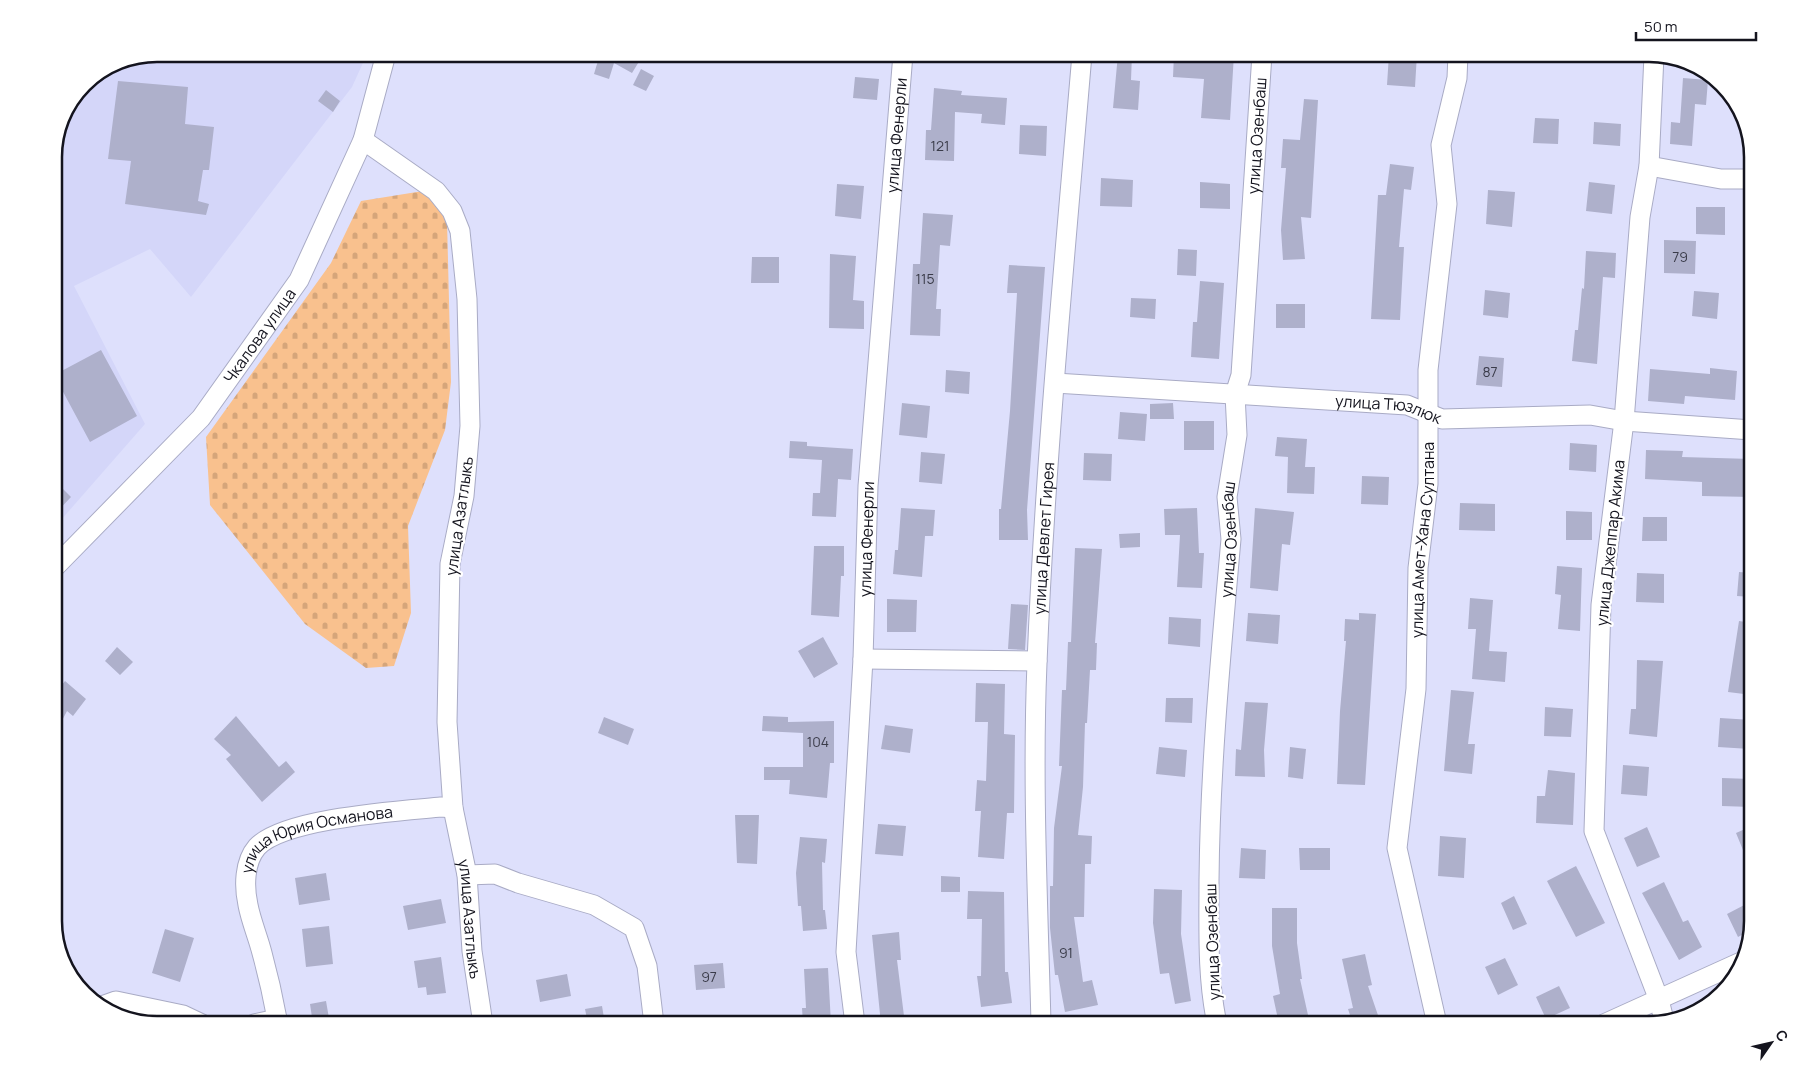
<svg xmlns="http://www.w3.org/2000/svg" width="1806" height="1078" viewBox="0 0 1806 1078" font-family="Manrope,sans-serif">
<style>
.built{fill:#d4d6f9}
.cemetery{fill:url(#cemetery-stones)}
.building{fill:#aeb0cb}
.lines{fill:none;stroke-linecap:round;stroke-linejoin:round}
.minor-casing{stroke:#a9abc5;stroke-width:21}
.minor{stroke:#fff;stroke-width:19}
.labels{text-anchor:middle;stroke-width:4.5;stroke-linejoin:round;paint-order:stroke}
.number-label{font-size:14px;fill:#3a3b49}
.street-label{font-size:16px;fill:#14141e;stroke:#fff}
.rim{fill:none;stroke:#14141e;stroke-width:2.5}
</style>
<defs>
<pattern id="cemetery-stones" width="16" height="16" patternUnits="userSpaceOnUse" patternTransform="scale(1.25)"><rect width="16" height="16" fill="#f9c18e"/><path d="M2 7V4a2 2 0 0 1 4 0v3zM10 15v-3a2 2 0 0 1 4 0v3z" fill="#d5a57a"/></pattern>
</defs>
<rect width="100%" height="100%" fill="#dee0fc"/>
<path class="built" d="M158,54H367L352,87L191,297L150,249L74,286L145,424L54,528V151L62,118L84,84L118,62Z"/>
<path class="cemetery" d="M423,191L447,220L451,382L445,430L408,526L411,613L394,666L366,668L305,624L210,505L206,437L331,263L361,201Z"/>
<path class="building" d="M600,54H629L640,60L632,73L614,63L609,79L594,74Z
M1118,54H1132L1131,80L1140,81L1138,110L1113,108Z
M1174,54H1234L1230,120L1201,118L1204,79L1173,77Z
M1389,54H1417L1415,87L1387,85Z
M641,69L654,76L646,91L633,85Z
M855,77L879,79L877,100L853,98Z
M1683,78L1708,80L1706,105L1695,104L1692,146L1670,144L1671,122L1680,123Z
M118,81L188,87L185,124L214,127L209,170H203L198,201L209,204L206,215L125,204L131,161L108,159Z
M934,88L962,91L961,95L1007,98L1005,125L981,123L982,114L955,112L954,161L925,160L926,130H931Z
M326,90L340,101L333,112L318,101Z
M1304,99L1318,100L1311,218L1301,217L1305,259L1283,260L1281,230L1286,168H1281L1283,139L1300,140Z
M1535,118L1559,119L1558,144L1533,143Z
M1594,122L1621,124L1620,146L1593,144Z
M1020,125L1047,126L1046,156L1019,154Z
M1390,164L1414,167L1411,190L1404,189L1399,247H1404L1400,320L1371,319L1378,195H1386Z
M1101,178L1133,180L1132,207L1100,206Z
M1200,182L1230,184V209L1200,208Z
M1589,182L1615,185L1612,214L1586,211Z
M837,184L864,186L861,219L835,216Z
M1488,190L1515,192L1512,227L1486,224Z
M1696,207H1725V235L1696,234Z
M923,213L953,215L950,246L940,245L936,309H941L940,336L910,335L913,264H920Z
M1664,240L1696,241L1695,274L1664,273Z
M1178,249L1197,250L1196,276L1177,275Z
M1586,251L1616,253L1615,278L1603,277L1597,364L1572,361L1575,330H1578L1582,288L1584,289Z
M830,254L856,256L853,300L864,301V329L829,328Z
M752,257H779V283H751Z
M1009,265L1045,267L1027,510L1028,540H999V509H1001L1010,411L1017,293H1007Z
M1200,281L1224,283L1219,359L1191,357L1193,322H1197Z
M1485,290L1510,293L1508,318L1483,315Z
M1694,291L1719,293L1717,319L1692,316Z
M1131,298L1156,299L1155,319L1130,317Z
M1276,304H1305V328H1276Z
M101,350L137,416L90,442L54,375Z
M1479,356L1504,358L1502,387L1476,385Z
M1710,368L1737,371L1735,400L1685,396L1684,404L1648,401L1650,369L1710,374Z
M946,370L970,372L969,394L945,392Z
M902,403L930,406L927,438L899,435Z
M1173,403L1174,419H1150V404Z
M1120,412L1147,414L1145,441L1118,439Z
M1184,421H1214V450H1184Z
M1277,437L1307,439L1305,467H1315L1314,494L1287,493L1288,457L1275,456Z
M790,441L807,442V446L853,449L851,480L838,479L836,517L812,516L813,493H820L822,460L789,458Z
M1570,443L1597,445L1596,472L1569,470Z
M1646,450L1683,451L1682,457L1752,459V497L1702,496V482L1645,479Z
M921,452L945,454L942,484L919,482Z
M1084,453L1112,454L1111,481L1083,480Z
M1362,476L1389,477L1388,505L1361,504Z
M54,480L71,497L54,515Z
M1460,503L1495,504V531L1459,530Z
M901,508L935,510L933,536H925L922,577L893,574L895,550H898Z
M1197,508L1199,553H1204L1202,588L1177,587L1180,535H1165L1164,509Z
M1255,508L1294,512L1290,545L1282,544L1278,591L1250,588Z
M1566,511L1592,512V540H1566Z
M1643,517H1667V541H1642Z
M1140,533V547L1120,548L1119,534Z
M814,546H844V576H841L839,617L811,615Z
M1075,548L1102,549L1095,643H1097L1096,670H1090L1087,723H1085L1083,787L1078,835L1092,836L1091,864H1085L1084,917H1074L1083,982L1092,980L1098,1005L1065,1012L1058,975H1055L1050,928V886H1053L1054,828L1062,766H1059L1062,690H1066L1068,642H1071Z
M1557,566L1582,568L1580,631L1558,629L1561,595L1555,594Z
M1739,572L1752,573V597L1737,596Z
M1637,573L1664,574V603L1636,602Z
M1470,598L1493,600L1489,651L1507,652L1505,682L1472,679L1476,629H1468Z
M887,599L917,600L916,632H887Z
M1011,604L1028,605L1025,650L1008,649Z
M1248,613L1280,615L1278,644L1246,641Z
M1359,613L1376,614L1365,785L1337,784L1340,711L1346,641H1344L1345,619L1359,620Z
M1169,617L1201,619L1200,647L1168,644Z
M1739,621L1752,623V695L1728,692Z
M823,637L838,664L814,678L798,651Z
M117,647L133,662L120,675L105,661Z
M1637,660L1663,661L1657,737L1629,734L1631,709H1636Z
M65,681L86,699L73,716L67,711L54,736V695Z
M976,683L1005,684L1004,734L1015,735L1014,813H1007L1004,859L978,857L981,811H975L977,780L986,781L988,722H975Z
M1451,690L1474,692L1468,744H1475L1472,774L1444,771Z
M1166,698H1193L1192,723L1165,722Z
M1245,702L1268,703L1264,750L1265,777L1235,776L1236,749L1241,750Z
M1545,707L1573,709L1571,737L1544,736Z
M236,716L279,767L286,761L295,772L262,802L226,759L231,755L214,739Z
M763,716L788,717V722L834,721V763H830L827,798L789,794L790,780H764V767H803V733L762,731Z
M604,717L634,729L628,745L598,733Z
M1720,718L1752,720L1750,749L1718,747Z
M885,725L913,729L910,753L881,749Z
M1159,747L1187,750L1185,777L1156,774Z
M1290,747L1306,749L1303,779L1288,777Z
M1623,765L1649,767L1647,796L1621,794Z
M1548,770L1575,773L1573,825L1536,823L1537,796H1545Z
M1722,778L1751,779V807L1722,806Z
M735,815H759L757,864L737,863Z
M878,824L906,826L903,856L875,854Z
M1752,826V872L1736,833Z
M1647,827L1660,857L1637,867L1624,838Z
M1440,836L1466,838L1464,878L1438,876Z
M800,837L827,839L825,863L822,862L823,910H825L827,929L803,931L801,906H798L796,873Z
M1241,848L1266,850L1265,879L1239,878Z
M1299,848H1330V870H1300Z
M1576,866L1605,923L1576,937L1547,881Z
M326,873L330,900L299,905L295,878Z
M941,876L960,877V892H941Z
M1664,882L1683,922L1688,920L1702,947L1679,960L1642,893Z
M1154,889L1182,890L1181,934L1191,1001L1175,1004L1169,973L1160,974L1153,923Z
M968,891L1004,892L1005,972H1008L1012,1003L981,1007L977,976H981L982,919H967Z
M1514,896L1527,924L1513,930L1501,903Z
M441,899L446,923L408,930L403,906Z
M1752,901V920L1749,931L1738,937L1727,914Z
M1272,908H1297V943L1302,979H1300L1310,1024H1279L1273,996L1280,994L1272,946Z
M329,926L333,964L306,967L302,929Z
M165,929L194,938L180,982L152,973Z
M899,932L901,960H897L905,1024H881L872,935Z
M1365,954L1372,985L1368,986L1381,1024H1353L1348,1009L1353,1008L1342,959Z
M441,957L446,993L427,995L426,987L418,988L414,961Z
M1505,958L1518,985L1498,995L1485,967Z
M723,963L725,988L696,990L694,965Z
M828,968L831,1024H803L802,1008H806L804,969Z
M567,974L571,996L540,1002L536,980Z
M1559,986L1570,1008L1546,1019L1536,997Z
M326,1001L330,1024H313L310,1004Z
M602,1006L605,1024H588L585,1009Z"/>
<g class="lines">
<g class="minor-casing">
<g id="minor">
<path d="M1654,55L1649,166L1640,217L1624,421L1601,605L1594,831L1659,1000L1664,1020"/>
<path id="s1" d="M363,140L436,191L452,211L460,231L467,299L470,426L464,496L450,564L447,722L453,808L467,875L472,951L483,1024"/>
<path d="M1649,166L1721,179H1752"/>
<path id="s2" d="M1055,383L1407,405L1442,419L1590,415L1624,421L1752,430"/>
<path id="s3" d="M54,568L201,418L299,280L363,140L386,54"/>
<path d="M863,659L1037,661"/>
<path d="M467,875L495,874L518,883L594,905L634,928L647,966L654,1024"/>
<path d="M102,1006L116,1001L183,1015L202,1024"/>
<path id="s4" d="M277,1019C273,997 268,975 262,953C258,937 251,921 248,905C244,887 244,862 257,847C284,818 400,811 441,807L453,808"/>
<path d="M254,1024L277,1019L279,1024"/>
<path id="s5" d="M855,1024L846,952L863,659L868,486L903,54"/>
<path id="s6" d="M1041,1024C1038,904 1032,783 1037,663C1045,460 1065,256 1082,54"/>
<path id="s7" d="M1217,1024C1207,977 1209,929 1209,881C1210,766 1221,653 1231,539L1227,497L1237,435L1235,394L1241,375L1262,54"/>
<path id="s8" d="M1437,1024L1397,848L1416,689L1418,568L1428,484V370L1447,204L1441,145L1457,78L1458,54"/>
<path d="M1604,1024L1741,962"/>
</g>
</g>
<use href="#minor" class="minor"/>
</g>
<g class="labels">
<g class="number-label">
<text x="940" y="151">121</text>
<text x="1680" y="262">79</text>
<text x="925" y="284">115</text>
<text x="1490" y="377">87</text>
<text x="818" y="747">104</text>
<text x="1066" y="958">91</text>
<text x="709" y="982">97</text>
</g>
<g class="street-label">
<text dy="6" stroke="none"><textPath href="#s5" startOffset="891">улица Фенерли</textPath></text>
<text dy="6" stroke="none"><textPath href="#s7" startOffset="892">улица Озенбаш</textPath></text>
<text dy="6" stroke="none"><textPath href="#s3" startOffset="311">Чкалова улица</textPath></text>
<text dy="6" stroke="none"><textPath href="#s2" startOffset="335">улица Тюзлюк</textPath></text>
<text transform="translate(459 516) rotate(-82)" y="6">улица Азатлыкъ</text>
<text dy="6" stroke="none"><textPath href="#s6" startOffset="486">улица Девлет Гирея</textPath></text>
<text dy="6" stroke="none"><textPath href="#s5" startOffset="486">улица Фенерли</textPath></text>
<text dy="6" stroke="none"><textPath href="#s7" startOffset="486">улица Озенбаш</textPath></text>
<text dy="6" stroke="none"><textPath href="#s8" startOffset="490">улица Амет-Хана Султана</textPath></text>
<text transform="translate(1610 543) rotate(-84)" y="6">улица Джеппар Акима</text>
<text dy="6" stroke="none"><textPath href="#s4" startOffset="235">улица Юрия Османова</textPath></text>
<text dy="6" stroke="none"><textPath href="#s1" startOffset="828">улица Азатлыкъ</textPath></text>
<text transform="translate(1212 942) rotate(-92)" y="6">улица Озенбаш</text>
</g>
</g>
<path d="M0 0H1806V1078H0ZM157 62H1649A95 95 0 0 1 1744 157V921A95 95 0 0 1 1649 1016H157A95 95 0 0 1 62 921V157A95 95 0 0 1 157 62Z" fill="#fff" fill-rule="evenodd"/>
<path class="rim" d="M157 62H1649A95 95 0 0 1 1744 157V921A95 95 0 0 1 1649 1016H157A95 95 0 0 1 62 921V157A95 95 0 0 1 157 62Z"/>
<g transform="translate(1771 1043) rotate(56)" stroke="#ffffff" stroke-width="4" paint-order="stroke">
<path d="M0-4L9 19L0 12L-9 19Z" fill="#14141e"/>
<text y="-8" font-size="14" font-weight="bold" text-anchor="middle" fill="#14141e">С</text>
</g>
<path d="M1636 32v8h120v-8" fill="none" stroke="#14141e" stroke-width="2.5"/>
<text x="1644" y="32" font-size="15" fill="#14141e" stroke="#ffffff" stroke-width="4" paint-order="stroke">50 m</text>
</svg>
